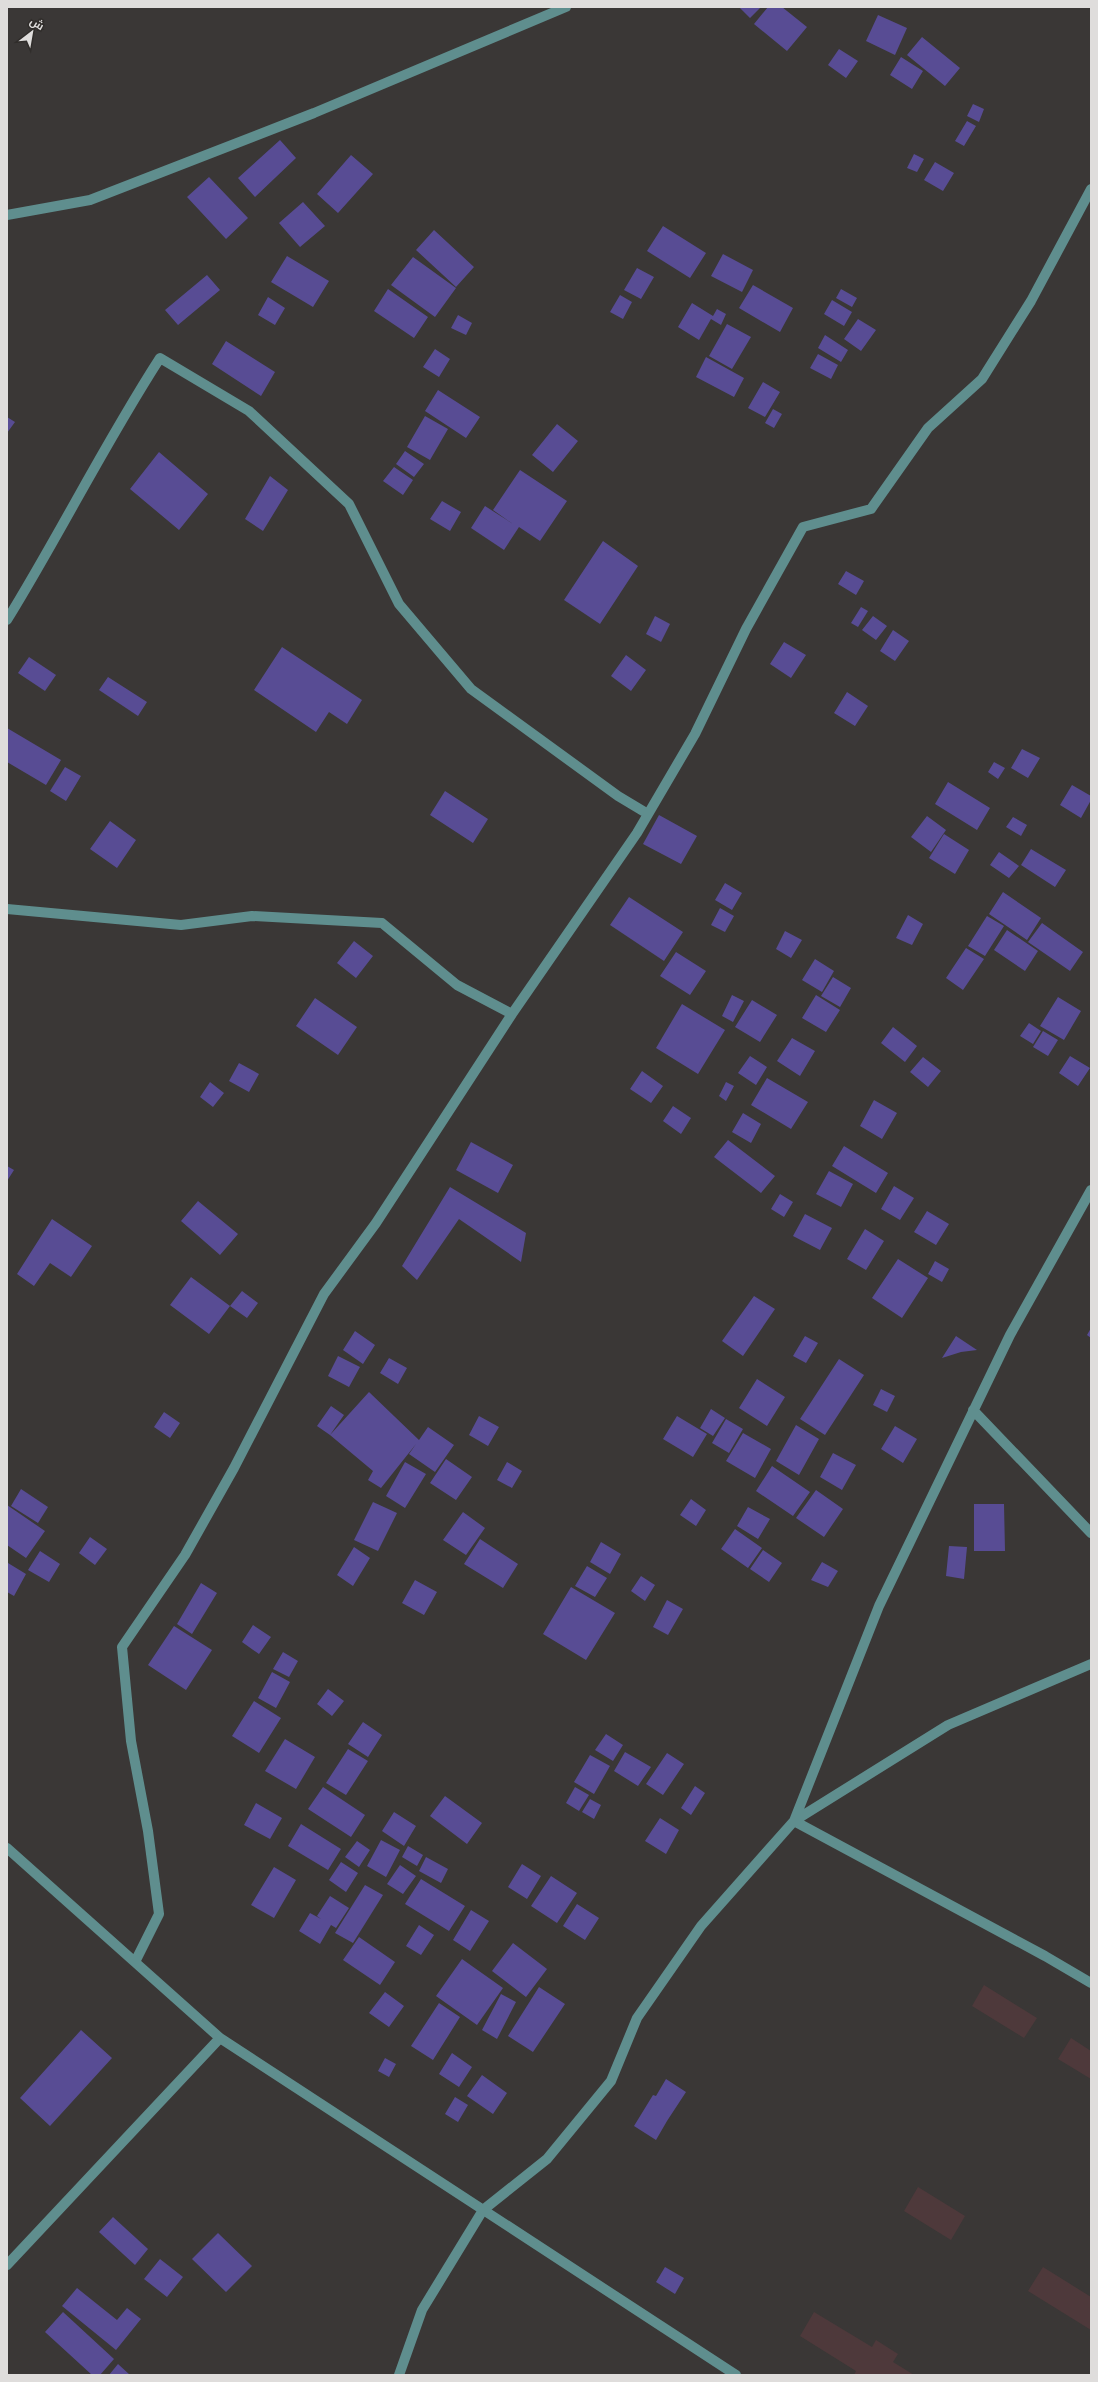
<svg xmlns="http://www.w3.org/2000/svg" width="1098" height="2382" viewBox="0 0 1098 2382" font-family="'Crimson Pro',Cairo,serif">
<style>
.education{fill:#4e393b}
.building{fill:#584c94}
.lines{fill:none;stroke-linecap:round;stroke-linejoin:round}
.minor{stroke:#5f8e8e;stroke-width:10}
</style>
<rect width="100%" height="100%" fill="#3a3736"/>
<path class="education" d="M984,1985L1037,2018L1024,2038L972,2006Z
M1071,2038L1091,2051V2079L1058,2059Z
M918,2187L965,2216L951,2240L904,2211Z
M1043,2267L1091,2297V2330L1028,2291Z
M814,2312L872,2347L876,2340L898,2354L893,2362L914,2375H854L856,2371L800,2336Z"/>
<path class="building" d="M739,7H761L750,18Z
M768,7H782L807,27L787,51L754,24Z
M878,15L907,28L895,55L866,41Z
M922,37L960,68L945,86L907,55Z
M839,49L858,61L846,78L828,65Z
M901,57L923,71L912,89L890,75Z
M973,104L984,109L979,122L967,116Z
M967,121L976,126L964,146L955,141Z
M280,140L296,158L255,197L238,178Z
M914,154L924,159L917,172L907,168Z
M351,155L373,174L338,213L317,194Z
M935,162L954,173L943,191L924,180Z
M209,177L248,218L226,239L187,197Z
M303,202L325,226L300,247L279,223Z
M663,226L706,253L690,278L647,251Z
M434,230L474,267L456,287L416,250Z
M723,254L753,270L742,292L711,276Z
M287,256L329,281L313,307L271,282Z
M413,257L456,288L435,317L391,285Z
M637,268L654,277L641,299L624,290Z
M207,275L220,290L178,325L165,310Z
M753,285L793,308L780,332L739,308Z
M388,289L428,317L414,338L374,311Z
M841,289L857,298L852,307L836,298Z
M620,295L632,302L623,319L610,312Z
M268,297L285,308L275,325L258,315Z
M832,300L852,312L844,326L824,314Z
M692,303L713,316L717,309L726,314L721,325L711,319L699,340L678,327Z
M458,315L472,323L466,335L451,328Z
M858,319L876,330L861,351L844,339Z
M727,324L751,337L732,369L709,356Z
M825,335L848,350L841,362L818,348Z
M226,341L275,372L261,396L212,364Z
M435,349L450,359L439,377L423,367Z
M818,354L838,365L831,379L810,368Z
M706,357L744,378L734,397L696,377Z
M763,382L780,392L765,417L748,408Z
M438,390L480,417L466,438L425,411Z
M773,409L782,414L774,428L765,423Z
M425,416L448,429L430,460L407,447Z
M7,417L15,422L7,433Z
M557,424L578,441L553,472L532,455Z
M405,451L424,464L414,477L396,464Z
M159,452L208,494L179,530L130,489Z
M394,467L413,480L403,495L383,481Z
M520,470L567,501L540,541L519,527L504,550L471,528L485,506L513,524L493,510Z
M270,476L288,490L263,531L245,519Z
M442,501L461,512L450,531L430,519Z
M603,541L638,566L600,624L564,600Z
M846,571L864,581L856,595L838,584Z
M861,607L868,611L858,627L851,623Z
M655,616L670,624L661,642L646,634Z
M873,616L887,626L876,640L862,630Z
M893,630L909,641L895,661L880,651Z
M784,642L806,655L791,678L770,664Z
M282,647L362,700L347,724L329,712L316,732L254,690Z
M626,655L646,670L631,691L611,676Z
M29,657L56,675L45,691L18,673Z
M108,677L147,702L138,716L99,690Z
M847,692L868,706L855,726L834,713Z
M7,728L61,760L46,785L7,762Z
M1022,749L1040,758L1028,778L1011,768Z
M994,762L1005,768L998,779L988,772Z
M65,767L81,776L66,801L50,791Z
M948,782L990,808L977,830L935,804Z
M1072,785L1091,796V800L1081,818L1060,805Z
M445,791L488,819L473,843L430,815Z
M659,815L697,836L681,864L643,844Z
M927,816L946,830L931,852L911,837Z
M1013,817L1027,825L1021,836L1006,827Z
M110,821L136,840L117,868L90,849Z
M944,834L969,850L955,874L929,858Z
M1031,849L1066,870L1055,887L1021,865Z
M999,852L1019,866L1009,878L990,865Z
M725,883L742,893L732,910L715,900Z
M1003,892L1041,918L1027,940L989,914Z
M629,897L683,932L664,961L610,925Z
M720,908L734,916L725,932L711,925Z
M908,915L923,924L912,945L896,938Z
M987,916L1004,926L985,956L968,946Z
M1042,923L1083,952L1070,971L1028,942Z
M1007,930L1038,951L1025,971L994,950Z
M785,931L802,940L791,958L776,949Z
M354,941L373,956L356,978L337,963Z
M966,948L984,959L963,990L946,978Z
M676,952L706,971L690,995L660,976Z
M815,959L834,971L822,992L802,980Z
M833,977L851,988L840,1007L821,996Z
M732,995L744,1001L733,1022L722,1016Z
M816,995L840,1010L826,1032L802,1018Z
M1058,997L1081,1011L1064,1040L1040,1026Z
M315,998L357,1027L338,1055L296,1026Z
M752,1000L777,1015L760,1042L735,1027Z
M682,1004L725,1030L698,1074L656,1048Z
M1029,1023L1041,1031L1033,1044L1020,1036Z
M893,1027L917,1046L905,1062L881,1043Z
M1043,1031L1058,1040L1048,1056L1033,1047Z
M792,1038L815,1051L800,1076L777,1061Z
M750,1056L767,1067L756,1085L738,1073Z
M1070,1056L1090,1068L1078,1086L1059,1073Z
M923,1057L941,1071L928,1087L910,1072Z
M239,1063L259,1074L249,1092L229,1081Z
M642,1071L663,1086L651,1103L630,1089Z
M767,1078L808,1102L791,1129L751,1105Z
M210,1082L224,1093L213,1107L200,1097Z
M726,1082L734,1086L726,1101L719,1096Z
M874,1100L897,1113L882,1139L860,1126Z
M673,1106L691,1118L681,1134L663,1121Z
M743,1113L761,1124L751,1143L732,1132Z
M728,1140L775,1176L761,1193L714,1157Z
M471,1142L513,1165L498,1193L456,1170Z
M844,1146L888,1173L876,1193L832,1166Z
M7,1166L14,1170L7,1181Z
M829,1171L853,1184L841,1207L816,1194Z
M894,1186L914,1198L900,1220L881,1209Z
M450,1187L526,1233L521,1262L459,1219L417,1280L402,1266Z
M780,1194L793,1202L784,1217L771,1209Z
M198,1201L238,1234L220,1255L181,1221Z
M927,1211L949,1224L936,1245L914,1232Z
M805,1214L832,1228L820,1250L793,1236Z
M52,1219L92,1246L71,1277L50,1263L34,1286L17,1274Z
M865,1229L884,1241L866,1270L847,1259Z
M898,1259L928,1278L902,1318L872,1298Z
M935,1261L949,1269L942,1282L928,1274Z
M191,1277L230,1306L242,1291L258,1303L247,1318L230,1306L209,1334L170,1305Z
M754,1296L775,1309L743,1356L722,1341Z
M1091,1328V1338L1087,1335Z
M355,1331L375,1345L363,1364L343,1350Z
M805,1336L818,1343L806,1363L793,1356Z
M956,1336L977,1350L961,1352L942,1358Z
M338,1356L360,1367L349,1387L328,1376Z
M389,1358L407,1368L398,1384L380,1373Z
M839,1359L864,1375L825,1435L800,1419Z
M757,1379L785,1397L767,1426L739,1408Z
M881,1389L895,1396L887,1412L873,1405Z
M369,1392L419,1440L428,1427L454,1445L435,1472L409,1454L416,1444L381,1488L368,1480L373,1471L330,1435Z
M331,1406L344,1415L330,1435L317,1426Z
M711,1409L725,1418L713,1436L700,1428Z
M164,1412L180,1423L170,1438L154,1427Z
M479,1416L499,1427L488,1446L469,1435Z
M677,1416L707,1434L693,1457L663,1439Z
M726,1419L743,1429L729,1453L712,1443Z
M796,1425L819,1439L799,1475L776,1461Z
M895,1426L917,1439L903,1463L881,1449Z
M743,1433L771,1449L755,1478L726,1461Z
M833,1453L856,1465L842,1490L820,1477Z
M446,1459L472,1477L456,1500L430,1483Z
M405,1462L426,1474L405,1508L386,1496Z
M507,1462L522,1471L512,1488L497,1480Z
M772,1466L810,1492L793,1516L756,1491Z
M21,1489L48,1507L38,1523L11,1506Z
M816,1490L843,1509L824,1537L796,1518Z
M691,1499L706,1510L696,1526L680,1515Z
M373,1502L397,1513L378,1551L354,1540Z
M974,1504H1004L1005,1551H974Z
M7,1505L45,1531L26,1558L7,1545Z
M748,1507L770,1519L758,1539L737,1526Z
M463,1512L485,1528L466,1555L443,1540Z
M735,1529L762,1548L748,1568L721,1549Z
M90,1537L107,1549L95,1565L79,1553Z
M480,1539L518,1564L503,1588L464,1564Z
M601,1542L621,1554L610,1574L590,1562Z
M949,1546L967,1547L964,1579L946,1576Z
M354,1547L370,1558L353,1586L337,1575Z
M763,1550L782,1563L769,1582L750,1569Z
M40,1551L60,1564L49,1582L28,1570Z
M822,1562L838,1571L828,1587L811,1580Z
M8,1563L26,1574L14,1596L7,1592Z
M587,1566L607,1578L595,1597L575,1586Z
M641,1576L655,1585L645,1601L631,1591Z
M415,1580L437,1592L424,1615L402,1603Z
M201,1583L217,1593L192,1634L177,1624Z
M571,1587L615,1613L586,1660L543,1634Z
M667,1600L683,1609L668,1635L653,1627Z
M253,1625L271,1637L259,1654L242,1642Z
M174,1626L212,1650L186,1690L148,1665Z
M283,1652L298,1661L289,1677L273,1669Z
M272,1672L290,1682L276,1708L258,1698Z
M328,1689L344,1701L332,1716L317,1704Z
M254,1701L281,1718L259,1753L232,1736Z
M363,1722L382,1735L368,1757L348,1744Z
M606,1734L623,1745L613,1761L595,1750Z
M285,1739L315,1757L296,1789L265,1771Z
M348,1749L368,1761L346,1795L326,1783Z
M625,1752L651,1767L638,1786L614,1771Z
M667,1753L684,1764L663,1795L646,1784Z
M590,1755L610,1766L594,1794L574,1782Z
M695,1786L705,1793L691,1815L681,1808Z
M323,1787L365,1815L351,1837L308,1809Z
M575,1787L589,1795L579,1811L566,1803Z
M445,1796L482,1823L467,1844L430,1816Z
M590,1799L601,1805L594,1819L582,1812Z
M256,1803L282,1818L270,1839L244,1825Z
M394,1812L416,1826L404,1846L382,1831Z
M660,1818L679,1830L666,1854L645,1841Z
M301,1824L341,1849L328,1870L288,1846Z
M381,1840L400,1850L386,1877L367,1866Z
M357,1841L370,1850L359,1867L345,1857Z
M408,1846L423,1855L417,1866L402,1857Z
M426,1857L448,1869L441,1883L419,1871Z
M341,1862L358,1873L346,1892L329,1880Z
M522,1864L541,1876L527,1899L508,1887Z
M400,1865L416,1876L403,1894L387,1884Z
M274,1867L296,1880L274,1918L251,1905Z
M551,1876L577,1893L557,1923L531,1906Z
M421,1879L465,1906L449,1931L405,1904Z
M365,1885L383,1895L353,1943L335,1933Z
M330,1896L349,1908L336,1928L331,1925L320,1944L299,1931L310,1913L321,1919L317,1916Z
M577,1904L599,1918L585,1940L563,1926Z
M471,1910L489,1921L470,1951L453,1940Z
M419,1925L434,1935L421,1955L406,1946Z
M359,1937L395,1962L380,1985L343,1960Z
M513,1943L547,1969L526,1997L492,1971Z
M462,1959L503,1988L477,2025L436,1996Z
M539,1987L565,2004L533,2052L508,2036Z
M385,1992L404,2006L389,2027L369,2013Z
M501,1994L516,2002L497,2039L482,2030Z
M439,2003L460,2017L433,2060L411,2046Z
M81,2030L112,2058L50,2126L20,2098Z
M452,2053L472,2067L459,2087L439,2074Z
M385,2058L396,2064L389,2077L378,2071Z
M482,2075L507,2093L493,2114L467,2096Z
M666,2079L686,2092L667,2121L655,2114L667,2121L656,2140L634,2126L653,2095L656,2096Z
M455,2097L468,2105L458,2122L445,2114Z
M113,2217L148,2249L135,2265L99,2232Z
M218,2233L252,2266L226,2292L192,2259Z
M160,2259L183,2277L167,2297L144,2279Z
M665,2267L684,2278L675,2294L656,2282Z
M77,2288L117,2320L127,2308L141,2319L116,2350L62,2306Z
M63,2312L114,2359L100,2375H92L45,2332Z
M118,2364L130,2375H109Z"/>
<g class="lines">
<path class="minor" d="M7,215L90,200L314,113L566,7
M7,620C60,534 105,443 160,358L249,411L349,504L399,604L471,689L618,796L648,814
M7,909L181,925L252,916L382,923L457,985L512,1014
M1091,1190L1010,1335L879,1606L794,1821L1045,1956L1091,1983
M973,1410L1091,1533
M7,1848L220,2038L736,2375
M135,1962L159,1914L148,1831L131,1741L122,1647L185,1555L234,1468L324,1294L376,1223L512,1014L637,833L695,734L746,629L803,527L871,509L928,428L982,379L1031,301L1091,189
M7,2265L220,2038
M399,2375L422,2310L483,2210L547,2159L611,2081L637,2018L701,1926L794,1821L948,1725L1091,1664"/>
</g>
<rect width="1098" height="2382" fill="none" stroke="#dfdddc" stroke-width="16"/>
<g transform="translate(32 32) rotate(31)" stroke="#302d2b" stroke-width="3" paint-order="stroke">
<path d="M0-3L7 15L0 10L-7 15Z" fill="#dfdddc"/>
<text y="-6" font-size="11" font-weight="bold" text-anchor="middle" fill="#dfdddc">ش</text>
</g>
</svg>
